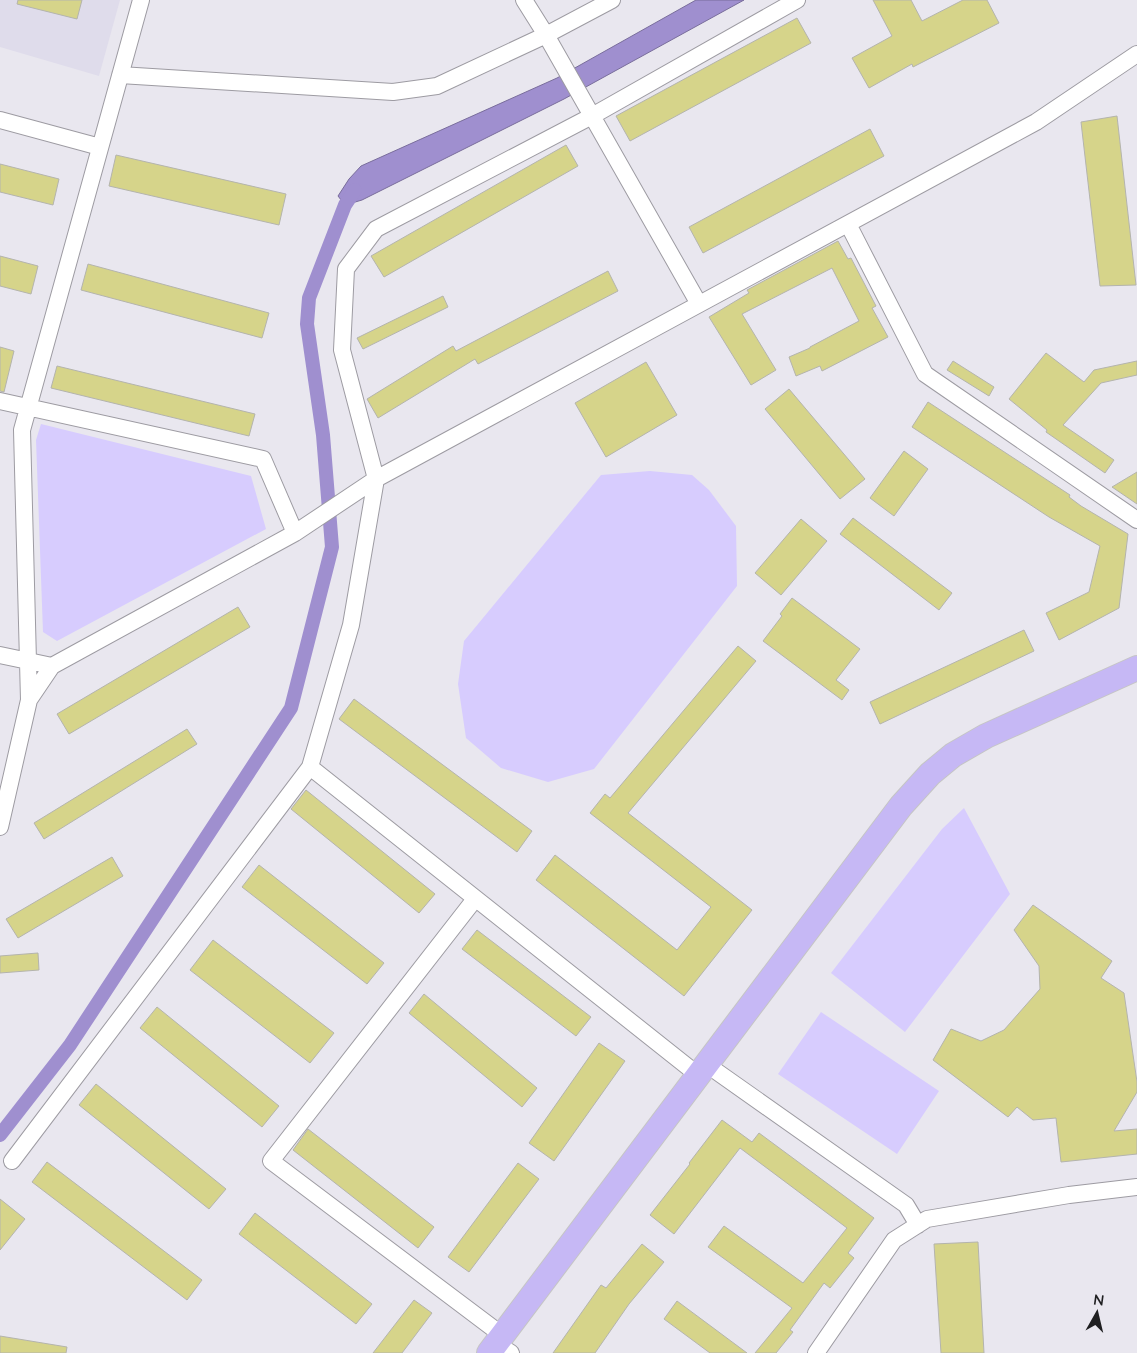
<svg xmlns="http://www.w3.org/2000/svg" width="1137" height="1353" viewBox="0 0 1137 1353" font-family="Lato,sans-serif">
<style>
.built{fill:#dfdceb}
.green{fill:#d7ccfe}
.water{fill:#9f8fcf;stroke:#796d9b}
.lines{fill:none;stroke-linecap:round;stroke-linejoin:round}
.canal{stroke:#9f8fcf;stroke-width:14}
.building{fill:#d6d48a;stroke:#b4b4ad}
.minor-casing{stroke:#9d9ba2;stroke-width:18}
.highway-casing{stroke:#c5c5c5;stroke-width:26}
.minor{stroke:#fff;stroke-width:16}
.highway{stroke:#c6b8f5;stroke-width:24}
</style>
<rect width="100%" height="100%" fill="#e9e7ef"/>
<path class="built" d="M0,0H120L99,76L0,47Z"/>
<path class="green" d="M41,424L251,476L266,529L57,641L43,632L36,440Z
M650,471L692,475L709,490L736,526L737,586L594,769L548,782L501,768L466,738L458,684L464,641L601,475Z
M964,808L1010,894L905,1032L831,973L942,829Z
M821,1012L939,1091L897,1154L778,1074Z"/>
<path class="water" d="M696,0H744L564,99L362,200L345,205L338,196L349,179L361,166L557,78Z"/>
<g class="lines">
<path class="canal" d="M0,1135L70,1045L291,708L332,547L323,435L307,324L309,298L345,205L355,190"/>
</g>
<path class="building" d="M18,0H82L77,19L17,4Z
M873,0H911L922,21L963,0H987L999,23L913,67L912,64L869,88L852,58L892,36Z
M797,18L811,43L630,141L616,116Z
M1117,116L1136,285L1100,286L1081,122Z
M870,129L884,156L703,253L689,227Z
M566,145L578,166L384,277L371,256Z
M116,155L286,194L279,225L109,186Z
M0,164L59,179L53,205L0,192Z
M838,241L848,259L851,258L876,306L872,308L888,337L822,371L820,366L796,376L789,357L810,348V347L859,321L832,268L742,314L776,370L751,385L709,317L749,293L747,290Z
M0,256L38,266L31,294L0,286Z
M88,264L269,313L262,338L81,290Z
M608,271L618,291L478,364L475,359L378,418L367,399L453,346L456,351Z
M443,296L448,307L363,349L357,338Z
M0,347L14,351L4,392L0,391Z
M1046,353L1084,382L1094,370L1137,361V375L1101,383L1063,425L1114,460L1105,473L1046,432L1047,430L1009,399Z
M953,361L994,387L989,396L947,370Z
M646,362L677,415L606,457L575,403Z
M57,366L255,414L249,436L51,388Z
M789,389L865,479L840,499L765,409Z
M928,402L1070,495L1069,497L1081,506L1128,534L1119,608L1059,640L1046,613L1089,592L1100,546L1049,517L912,427Z
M904,451L928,469L894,516L870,498Z
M1137,472V504L1112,487Z
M853,518L952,593L939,610L840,534Z
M801,519L827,541L781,595L755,573Z
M792,598L860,649L836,680L849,690L842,700L763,641L782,616L780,614Z
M238,607L250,627L69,734L57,714Z
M1024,630L1034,651L880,724L870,702Z
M738,646L756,661L628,813L752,910L684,996L536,880L555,855L677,950L711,907L590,813L605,794L610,798Z
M354,699L532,831L517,852L339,719Z
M187,729L197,744L44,839L34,823Z
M306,790L435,894L419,913L291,809Z
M112,857L123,876L18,938L6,919Z
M259,865L384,963L367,984L242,887Z
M1033,905L1112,961L1101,978L1124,993L1137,1082V1092L1114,1131L1137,1129V1154L1061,1162L1056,1118L1033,1120L1017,1107L1008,1117L933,1060L951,1029L981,1041L1004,1030L1040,989L1039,966L1014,930Z
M477,930L591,1017L576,1036L462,949Z
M213,940L334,1033L310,1063L190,970Z
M38,953L39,970L0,973V956Z
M424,994L537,1088L522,1107L409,1013Z
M157,1007L279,1106L262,1127L140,1028Z
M599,1043L625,1061L554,1161L529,1143Z
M96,1084L226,1189L209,1209L79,1105Z
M722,1120L752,1142L759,1133L874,1218L848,1253L854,1258L830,1288L824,1283L790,1330L793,1332L776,1353H755L792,1308L708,1247L724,1226L803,1283L847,1228L740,1148L674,1234L650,1215L690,1164L689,1163Z
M308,1129L434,1227L418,1248L293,1150Z
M47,1162L202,1280L187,1300L32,1182Z
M518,1163L539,1179L469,1272L448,1257Z
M0,1199L25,1219L0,1250Z
M255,1213L372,1304L356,1324L239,1234Z
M978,1242L984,1353H941L934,1244Z
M642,1244L664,1262L629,1304L595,1353H553L601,1285L606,1288Z
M414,1300L432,1313L402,1353H373Z
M677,1301L747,1353H710L664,1319Z
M0,1336L67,1347L66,1353H0Z"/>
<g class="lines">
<g class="minor-casing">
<path id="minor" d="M524,0L546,35L699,304
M120,75L393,92L437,86L546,35L612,0
M0,120L100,147
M848,224L925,374L1137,520
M0,401L263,459L295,533
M0,655L52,666
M29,700L52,666L295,533L376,479L1036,122L1137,54
M310,767L698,1075
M0,827L29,700L22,430L141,0
M475,899L271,1161L502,1335
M706,1064L906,1205L918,1225
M12,1161L310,767L351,625L376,479L342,350L346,269L376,229L592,116L797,0
M496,1343L511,1353
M816,1353L894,1240L927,1219L1069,1195L1137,1187"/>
</g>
<g class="highway-casing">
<path id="highway" d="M489,1353L901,806L930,774L953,755L986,736L1137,668"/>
</g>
<use href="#minor" class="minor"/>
<use href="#highway" class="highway"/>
</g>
<g transform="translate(1097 1313) rotate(8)" stroke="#e9e7ef" stroke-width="4" paint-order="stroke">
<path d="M0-4L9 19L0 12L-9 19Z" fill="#1f1f21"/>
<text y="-8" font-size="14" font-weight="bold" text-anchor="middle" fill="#1f1f21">N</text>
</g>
</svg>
